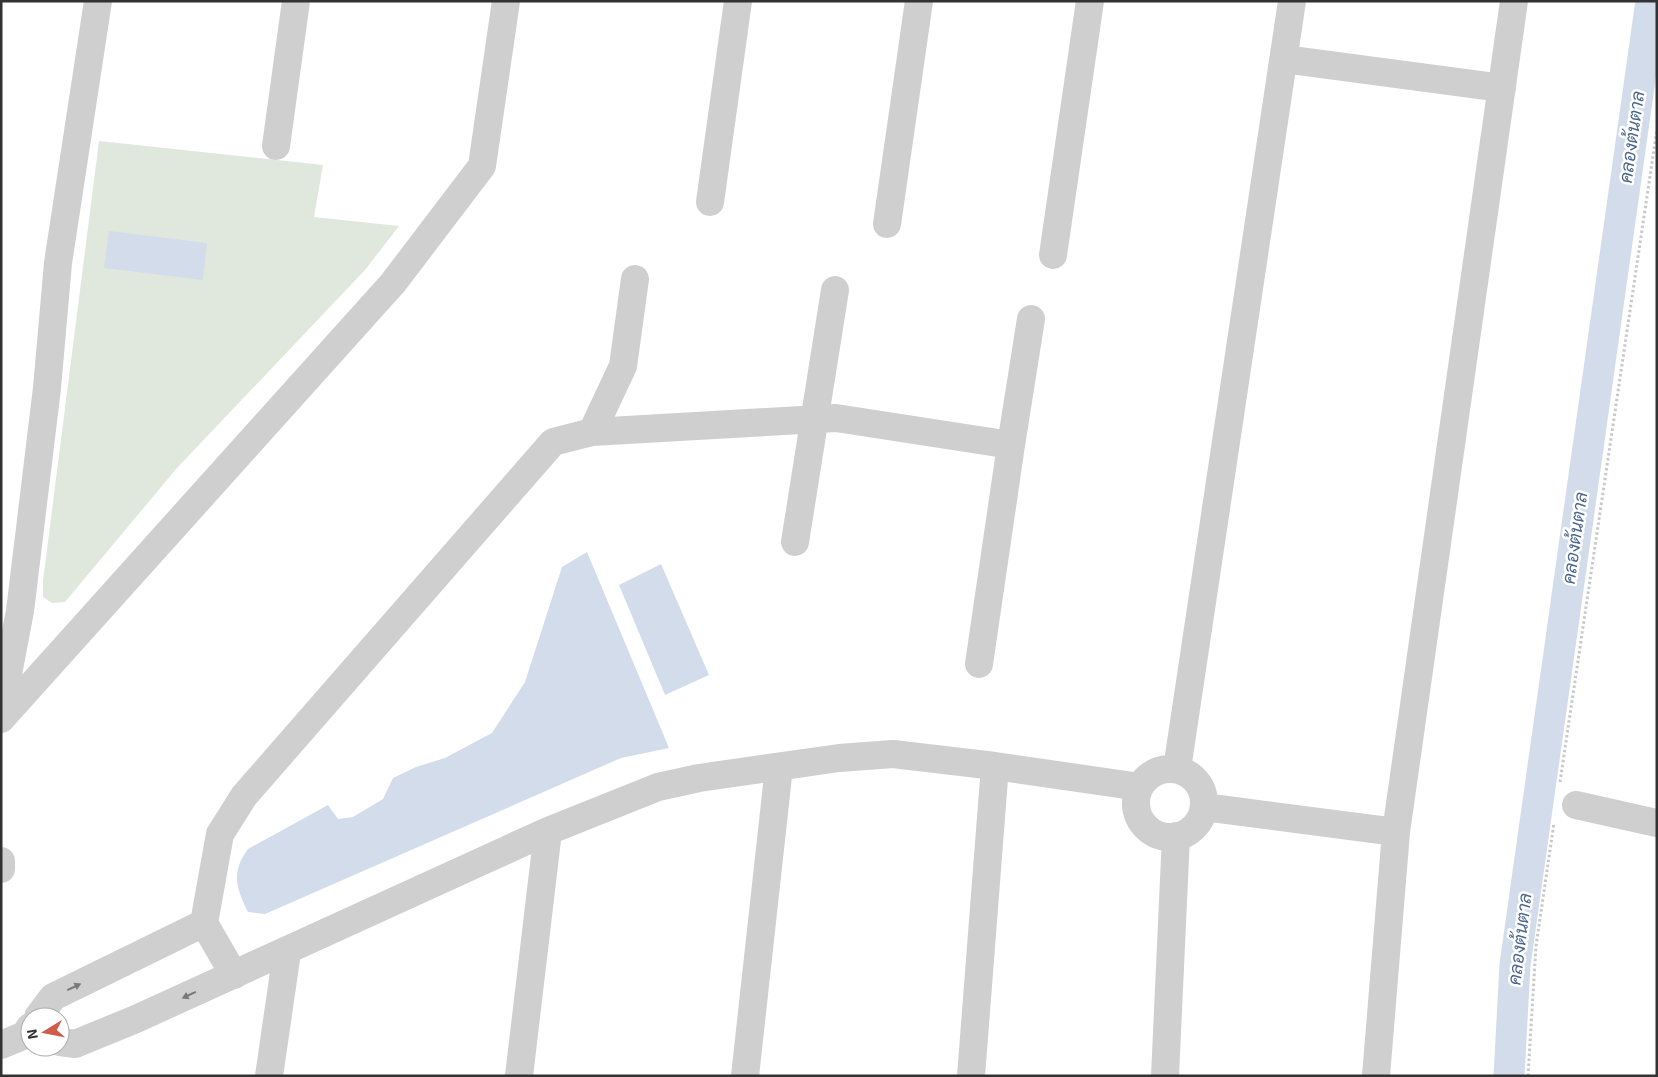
<svg xmlns="http://www.w3.org/2000/svg" width="1658" height="1077" viewBox="0 0 1658 1077" font-family="'Exo 2',Sarabun,sans-serif">
<style>
.green{fill:#e0e8dd}
.water{fill:#d2dcea}
.lines{fill:none;stroke-linecap:round;stroke-linejoin:round}
.canal{stroke:#d2dcea;stroke-width:31}
.path{stroke:#c9c9c9;stroke-width:3;stroke-dasharray:2.5 2.5;stroke-linecap:butt}
.minor{stroke:#cfcfcf;stroke-width:28}
.oneway{fill:#797979}
.labels{text-anchor:middle;stroke-width:5;stroke-linejoin:round;paint-order:stroke}
.water-label{font-size:18px;font-style:italic;fill:#49658c;stroke:#fff}
</style>
<rect width="100%" height="100%" fill="#fff"/>
<path class="green" d="M99,141L323,165L314,217L399,226L365,270L177,468L65,602L52,603L43,597V581Z"/>
<path class="water" d="M109,231L207,243L203,280L104,268Z
M587,552L669,748L621,758L265,914L248,912C236,888 231,872 248,849L328,805L338,819L353,817L383,799L393,778L416,767L445,758L492,733L525,682L562,567Z
M661,564L709,675L665,695L619,585Z"/>
<g class="lines">
<path class="canal" d="M1509,1076L1515,965L1651,1"/>
<path class="path" d="M1560,782L1657,129
M1528,1076L1536,946L1554,823"/>
<path class="minor" d="M1284,59L1502,88
M276,146L296,1
M710,202L738,1
M887,224L919,1
M1053,255L1090,1
M592,432L623,366L635,279
M1011,445L1031,319
M795,542L835,290
M1,711L20,611L47,388L58,263L98,1
M1,719L393,283L482,166L506,1
M1177,769L1292,1
M1136 803a34 34 0 1 1 68 0a34 34 0 1 1-68 0Z
M1576,805L1657,823
M1204,807L1396,832
M1,861V869
M234,975L204,923L220,834L244,796L553,442L592,432L836,418L1011,445L979,664
M38,1017L53,997L204,923
M60,1042L75,1044L136,1019L548,831L658,787L699,778L839,758L893,754L995,766L1140,787
M1,1045L25,1035L30,1027
M269,1076L287,952
M519,1076L548,831
M745,1076L779,767
M971,1076L995,766
M1165,1076L1176,836
M1376,1076L1396,832L1514,1"/>
</g>
<defs><path id="oneway-solid" d="M-6-.8H1V-3.2L6.5 0L1 3.2V.8H-6Z" transform="scale(1.25)"/></defs>
<g class="oneway">
<use href="#oneway-solid" transform="translate(74 987) rotate(-25)"/>
<use href="#oneway-solid" transform="translate(189 995) rotate(155)"/>
</g>
<g class="labels">
<g class="water-label">
<text transform="translate(1632 137) rotate(-82)" y="6">คลองต้นตาล</text>
<text transform="translate(1575 538) rotate(-82)" y="6">คลองต้นตาล</text>
<text transform="translate(1520 939) rotate(-83)" y="6">คลองต้นตาล</text>
</g>
</g>
<rect width="1658" height="1077" fill="none" stroke="#323232" stroke-width="5"/>
<g transform="translate(45 1032) rotate(260)"><circle r="24" fill="#ffffff" stroke="#adadad"/>
<path d="M0-4L9 19L0 12L-9 19Z" fill="#d25c4c"/>
<text y="-8" font-size="14" font-weight="bold" text-anchor="middle" fill="#323232">N</text>
</g>
</svg>
